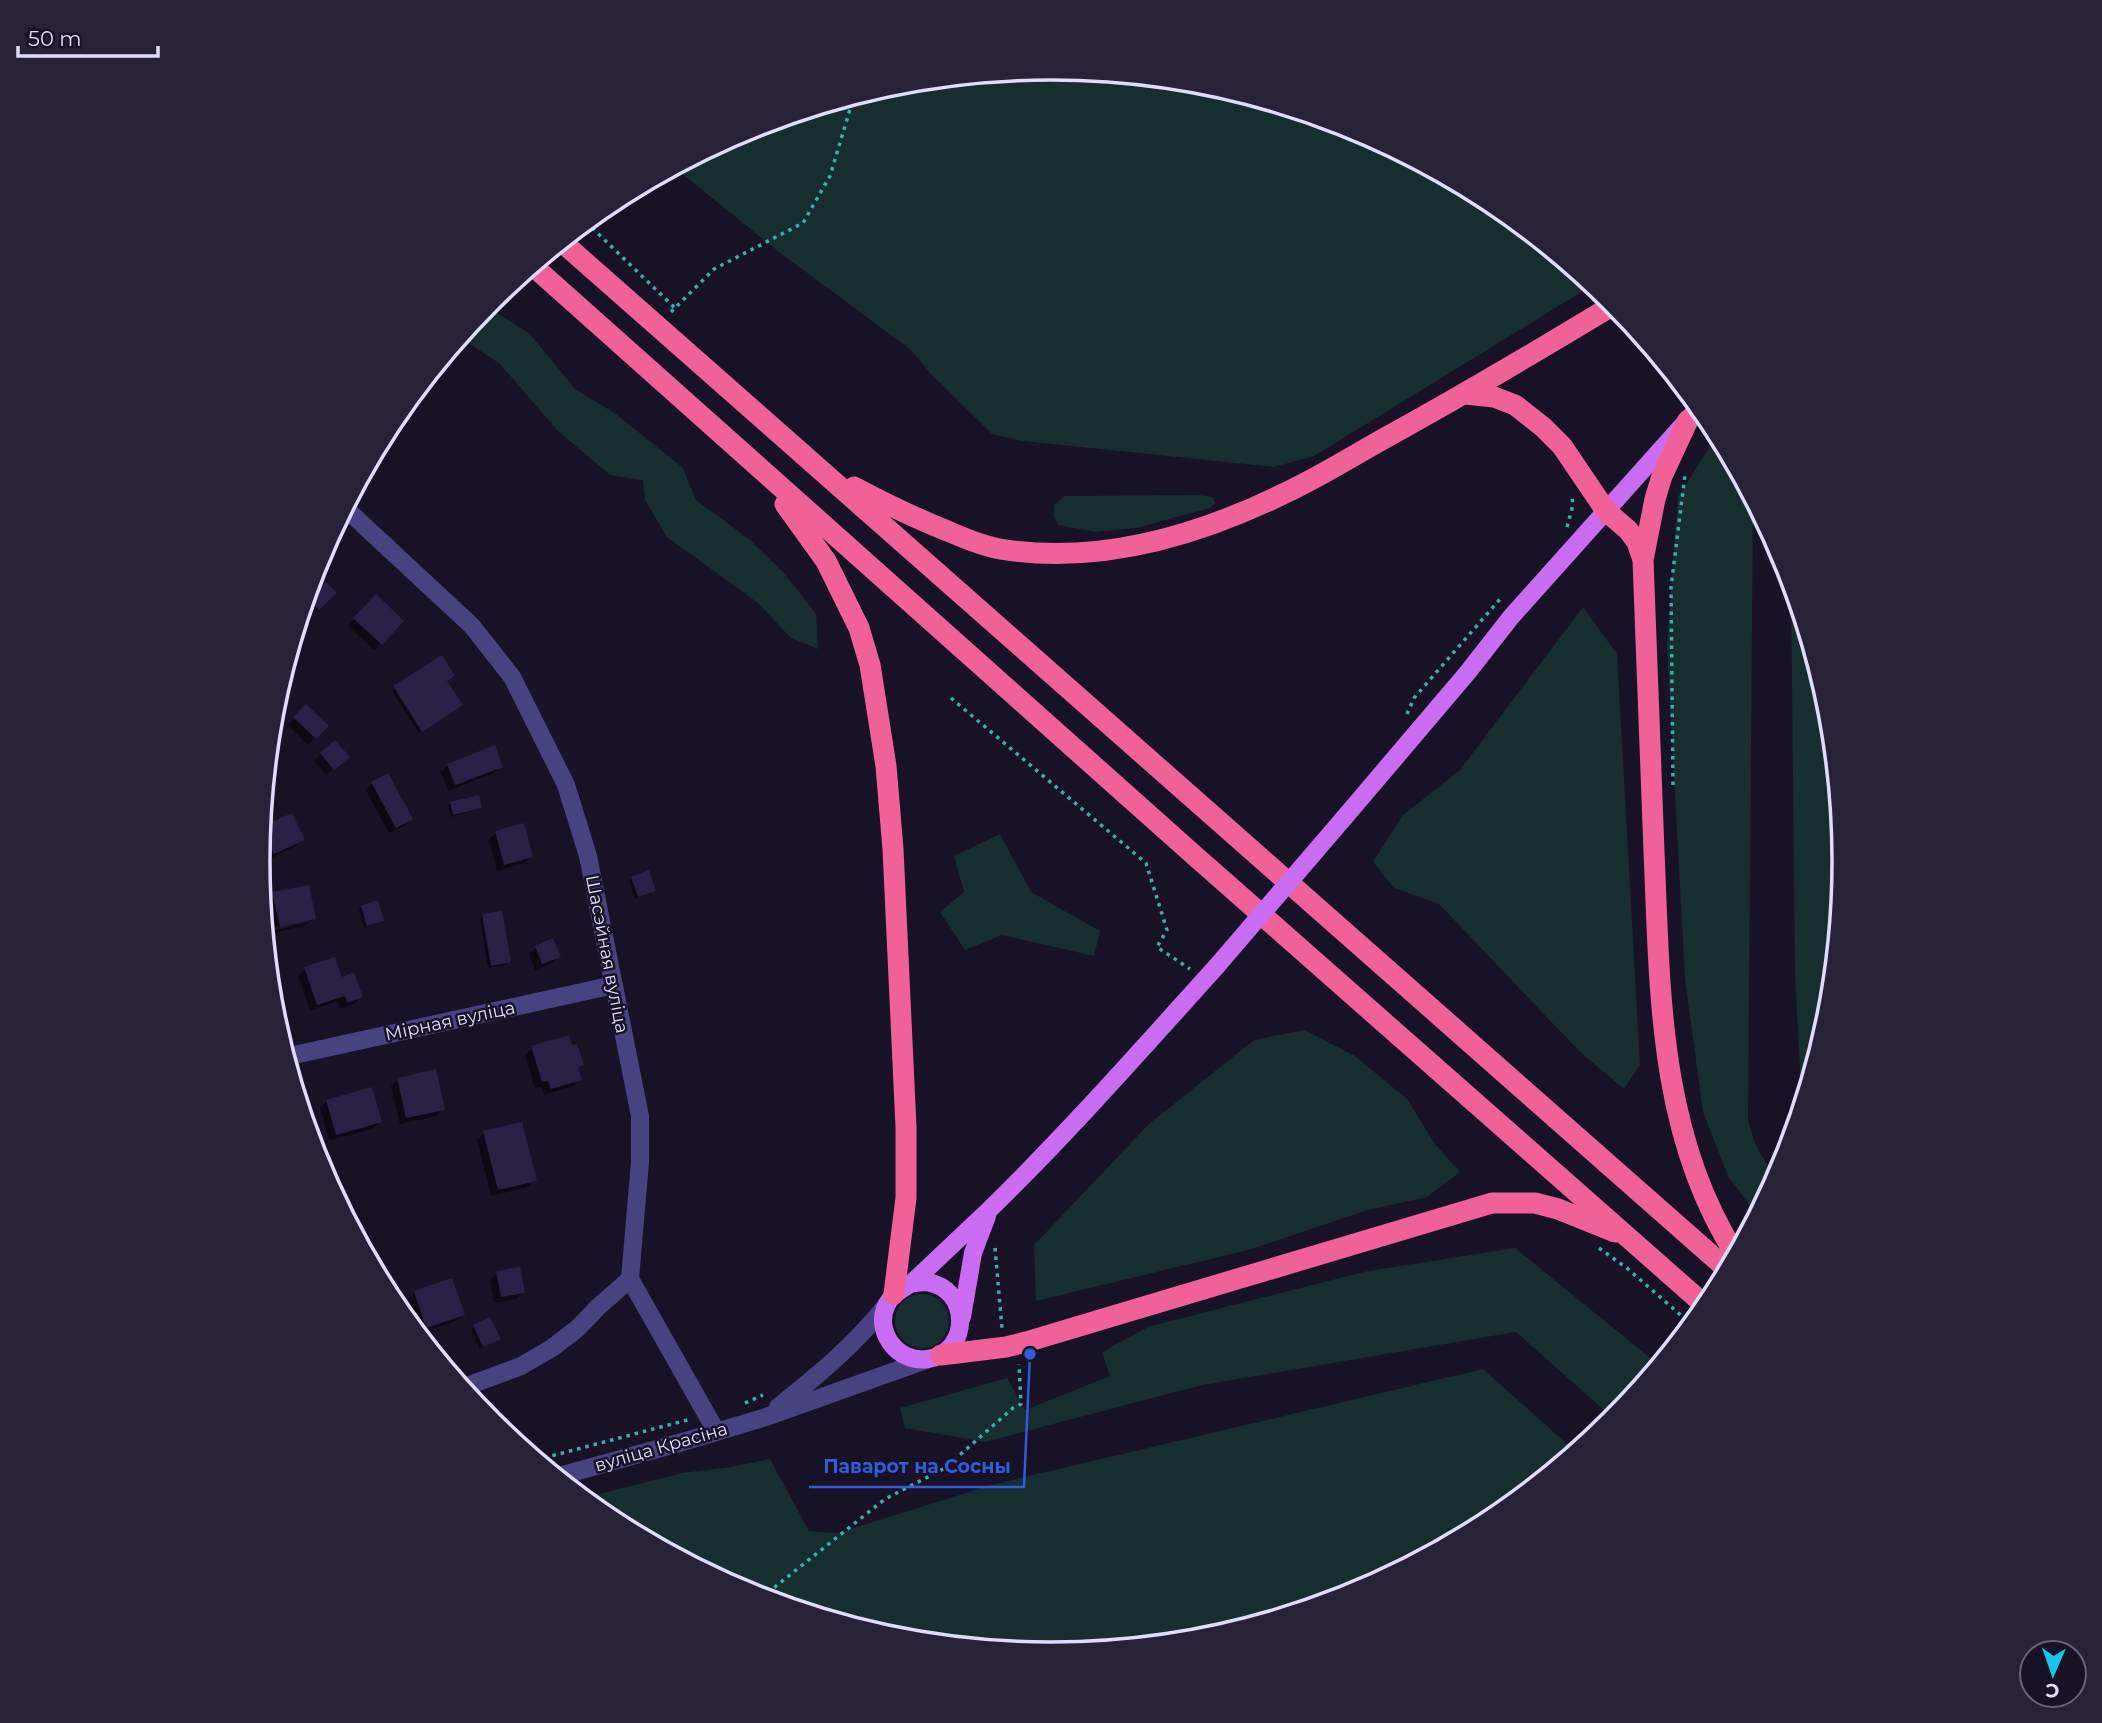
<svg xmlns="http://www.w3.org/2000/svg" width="2102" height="1723" viewBox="0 0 2102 1723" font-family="Montserrat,sans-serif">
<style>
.green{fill:#162e30}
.shadow{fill:#0007}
.building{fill:#2a2045}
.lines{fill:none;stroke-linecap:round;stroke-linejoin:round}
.path{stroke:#3cacae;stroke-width:3.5;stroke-dasharray:3.5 5;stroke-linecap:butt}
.minor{stroke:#494281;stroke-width:18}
.major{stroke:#ca6cf1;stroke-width:18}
.highway{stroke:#f0619a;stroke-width:21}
.major-bridge{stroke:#ca6cf1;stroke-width:18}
.labels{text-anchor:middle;stroke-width:5;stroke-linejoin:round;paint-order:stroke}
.street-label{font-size:18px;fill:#e1dbfc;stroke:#171226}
.rim{fill:none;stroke:#e1dbfc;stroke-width:3.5}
.leader{fill:none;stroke:#315cdc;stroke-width:2.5}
.callout-dot{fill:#315cdc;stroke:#171226;stroke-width:2.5}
.callout-label{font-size:19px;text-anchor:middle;font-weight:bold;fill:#315cdc;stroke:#171226;stroke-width:5;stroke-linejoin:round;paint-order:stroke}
</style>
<rect width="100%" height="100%" fill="#171226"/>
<path class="green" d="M1051,68L1206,84L1355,129L1492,202L1593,285L1314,456L1274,467L1023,441L992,434L930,373L911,350L779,252L675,168L748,128L897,83Z
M486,306L529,333L575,389L616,414L683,468L696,500L749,539L785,574L816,614L818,649L791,638L758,603L667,537L645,500L643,480L610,475L557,430L500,364L460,337Z
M1718,434L1753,500L1748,1119C1754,1144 1759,1157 1778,1175L1757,1215L1728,1176L1703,1112L1685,979L1667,647L1678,497Z
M1199,495L1213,497L1215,503L1210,508L1136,528L1096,532L1058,525L1054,517V505L1065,496Z
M1791,582L1829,707L1844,862L1829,1017L1802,1107L1795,975Z
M1583,607L1617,654L1640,1065L1624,1089L1579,1051L1439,904L1394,888L1373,862L1403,815L1460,770Z
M1000,834L1031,892L1100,931L1094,956L1002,935L965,950L940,912L964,892L954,856Z
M1304,1030L1355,1056L1407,1099L1435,1144L1460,1172L1427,1197L1368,1210L1252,1249L1036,1301L1034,1245L1149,1124L1254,1040Z
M1515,1248L1659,1365L1614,1419L1516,1332L1202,1385L985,1442L905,1428L900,1408L1007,1378L1025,1410L1110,1376L1102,1352L1150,1326L1368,1271Z
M895 1321a27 27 0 1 1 54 0a27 27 0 1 1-54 0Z
M1483,1369L1576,1452L1491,1521L1354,1595L1205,1640L1051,1655L896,1639L747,1594L610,1521L583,1498L682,1473L731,1467L770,1459L809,1531L838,1533L991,1485Z"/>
<path class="shadow" d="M326,584L335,593L316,611L307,603Z
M376,596L402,621L374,650L348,626Z
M445,682L458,708L419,733L392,691L394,688Z
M306,707L326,727L308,745L288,725Z
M321,754L340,763L326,775L314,761Z
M448,765L501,766L494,773L448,791L441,772Z
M372,784L411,819L404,826L389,833L366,790Z
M451,803L480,807L477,810L451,817L448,806Z
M262,829L303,839L296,846L267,860L259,844Z
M496,833L531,857L524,863L497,871L489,839Z
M632,878L654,890L651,893L635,899L629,881Z
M273,894L314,918L307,925L273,933V931L309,922V919L272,927L266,901Z
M362,907L382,920L379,923L364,928L359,910Z
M483,916L509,962L506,965L488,968L480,919Z
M536,947L559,956L552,963L535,970L529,954Z
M305,969L341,979L361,997L354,1004L340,1009L338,1001L310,1011L298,976Z
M532,1048L582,1065L577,1069L580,1079L573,1086L544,1095L541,1086L535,1088L525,1055Z
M398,1079L443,1109L436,1116L400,1124L391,1086Z
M327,1101L380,1122L373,1129L329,1140L320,1108Z
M484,1133L535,1180L528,1187L491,1196L477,1140Z
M497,1273L523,1292L516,1299L494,1303L490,1280Z
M415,1293L463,1314L456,1321L419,1333L408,1300Z
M474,1327L499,1339L480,1349L471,1330Z"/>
<path class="building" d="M327,540L331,544L328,548L334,552L313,576L318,558Z
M326,582L337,593L319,610L309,599Z
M376,594L404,621L382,645L353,618Z
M442,655L455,676L447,681L463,705L422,732L393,686Z
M306,704L329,726L316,739L293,717Z
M335,740L350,757L334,770L320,753Z
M495,745L503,767L455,785L447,764Z
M388,773L413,819L396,828L371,782Z
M479,795L482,808L453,815L450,802Z
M292,813L305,840L274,854L261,827Z
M524,823L533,857L504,865L495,831Z
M649,870L656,891L638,897L631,877Z
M309,885L316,919L280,927L272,892Z
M378,900L384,921L367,926L361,906Z
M502,911L511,962L491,966L482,914Z
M553,938L561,957L542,964L535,946Z
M335,957L342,977L354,972L363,997L347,1003L345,996L317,1005L304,967Z
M569,1035L572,1045L577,1044L584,1065L578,1067L582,1080L551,1089L548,1081L542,1082L531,1046Z
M436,1069L445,1110L406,1118L397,1078Z
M372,1087L382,1122L336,1135L326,1100Z
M522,1122L537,1181L498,1190L483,1131Z
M520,1267L525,1293L501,1297L496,1271Z
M452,1278L465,1315L426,1328L414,1291Z
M490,1317L501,1339L483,1347L473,1325Z"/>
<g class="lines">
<path class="path" d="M586,222L675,308
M671,312L714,269L803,223L830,176L854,96
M1567,527L1573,505L1572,497
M951,698L1146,863L1167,930L1157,947L1190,969
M1407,714L1414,698L1501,598
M1673,785L1671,587L1685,475
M995,1248L1002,1328
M1599,1248L1628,1269L1692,1325
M745,1403L763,1395
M536,1460L691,1419
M761,1598L885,1499L945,1468L1013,1408L1021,1404L1019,1364"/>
<path class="minor" d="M345,508L472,626L512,677L566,785L588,856L640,1116V1162L630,1279L598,1307L578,1328L552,1348L521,1366L462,1388
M285,1057L614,985
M630,1279L716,1431
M778,1407C817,1376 856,1344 887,1304
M556,1477L686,1441L766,1417L926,1360"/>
<path class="major" d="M1344,818L1468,672L1511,617L1699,407
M911,1283C916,1283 922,1282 927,1282C971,1289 971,1352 928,1359C898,1364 873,1331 887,1304C894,1291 905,1289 915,1280C939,1257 964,1234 988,1211C1068,1133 1141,1050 1216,967
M962,1317L973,1253L987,1216"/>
<path class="highway" d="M562,242L1728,1270
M533,266L1195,856L1707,1307
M1466,394L1494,397L1515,405L1543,427L1562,446L1606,511L1628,530L1637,542L1643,560
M1688,420L1662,476L1655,499L1643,560C1647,657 1650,754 1654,851C1660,989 1658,1134 1736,1255
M854,487C886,504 917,519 950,532C966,539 983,546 1000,549C1097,565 1197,536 1283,494C1318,478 1351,457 1385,438C1463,395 1539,350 1615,304
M785,504L826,561L859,628L870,665L886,766L893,849L906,1127V1198L894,1294
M941,1355L1006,1347L1026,1342L1492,1203H1535L1558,1209L1615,1232"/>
<path class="major-bridge" d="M1216,967L1344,818"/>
</g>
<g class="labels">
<g class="street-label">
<text transform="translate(607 954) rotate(79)" y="6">Шасэйная вуліца</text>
<text transform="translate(450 1021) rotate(-12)" y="6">Мірная вуліца</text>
<text transform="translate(661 1447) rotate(-16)" y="6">вуліца Красіна</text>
</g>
</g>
<path d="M0 0H2102V1723H0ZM270 861a781 781 0 1 1 1562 0a781 781 0 1 1-1562 0Z" fill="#272237" fill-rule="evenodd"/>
<path class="rim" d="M270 861a781 781 0 1 1 1562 0a781 781 0 1 1-1562 0Z"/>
<path class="leader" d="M1030 1354L1024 1487H809"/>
<circle class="callout-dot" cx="1030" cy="1354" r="7"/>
<g class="callout-label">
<text x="917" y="1473">Паварот на Сосны</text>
</g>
<g transform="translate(2053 1674) rotate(182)"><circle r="33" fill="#171226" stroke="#68627c" stroke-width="2"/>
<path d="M0-5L12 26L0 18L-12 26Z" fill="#19c4e9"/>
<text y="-10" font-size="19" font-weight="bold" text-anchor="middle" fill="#e1dbfc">С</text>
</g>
<path d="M18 46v10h140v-10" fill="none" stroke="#e1dbfc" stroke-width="3.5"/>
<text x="28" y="46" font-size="21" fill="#e1dbfc" stroke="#171226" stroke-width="5" paint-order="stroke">50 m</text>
</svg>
